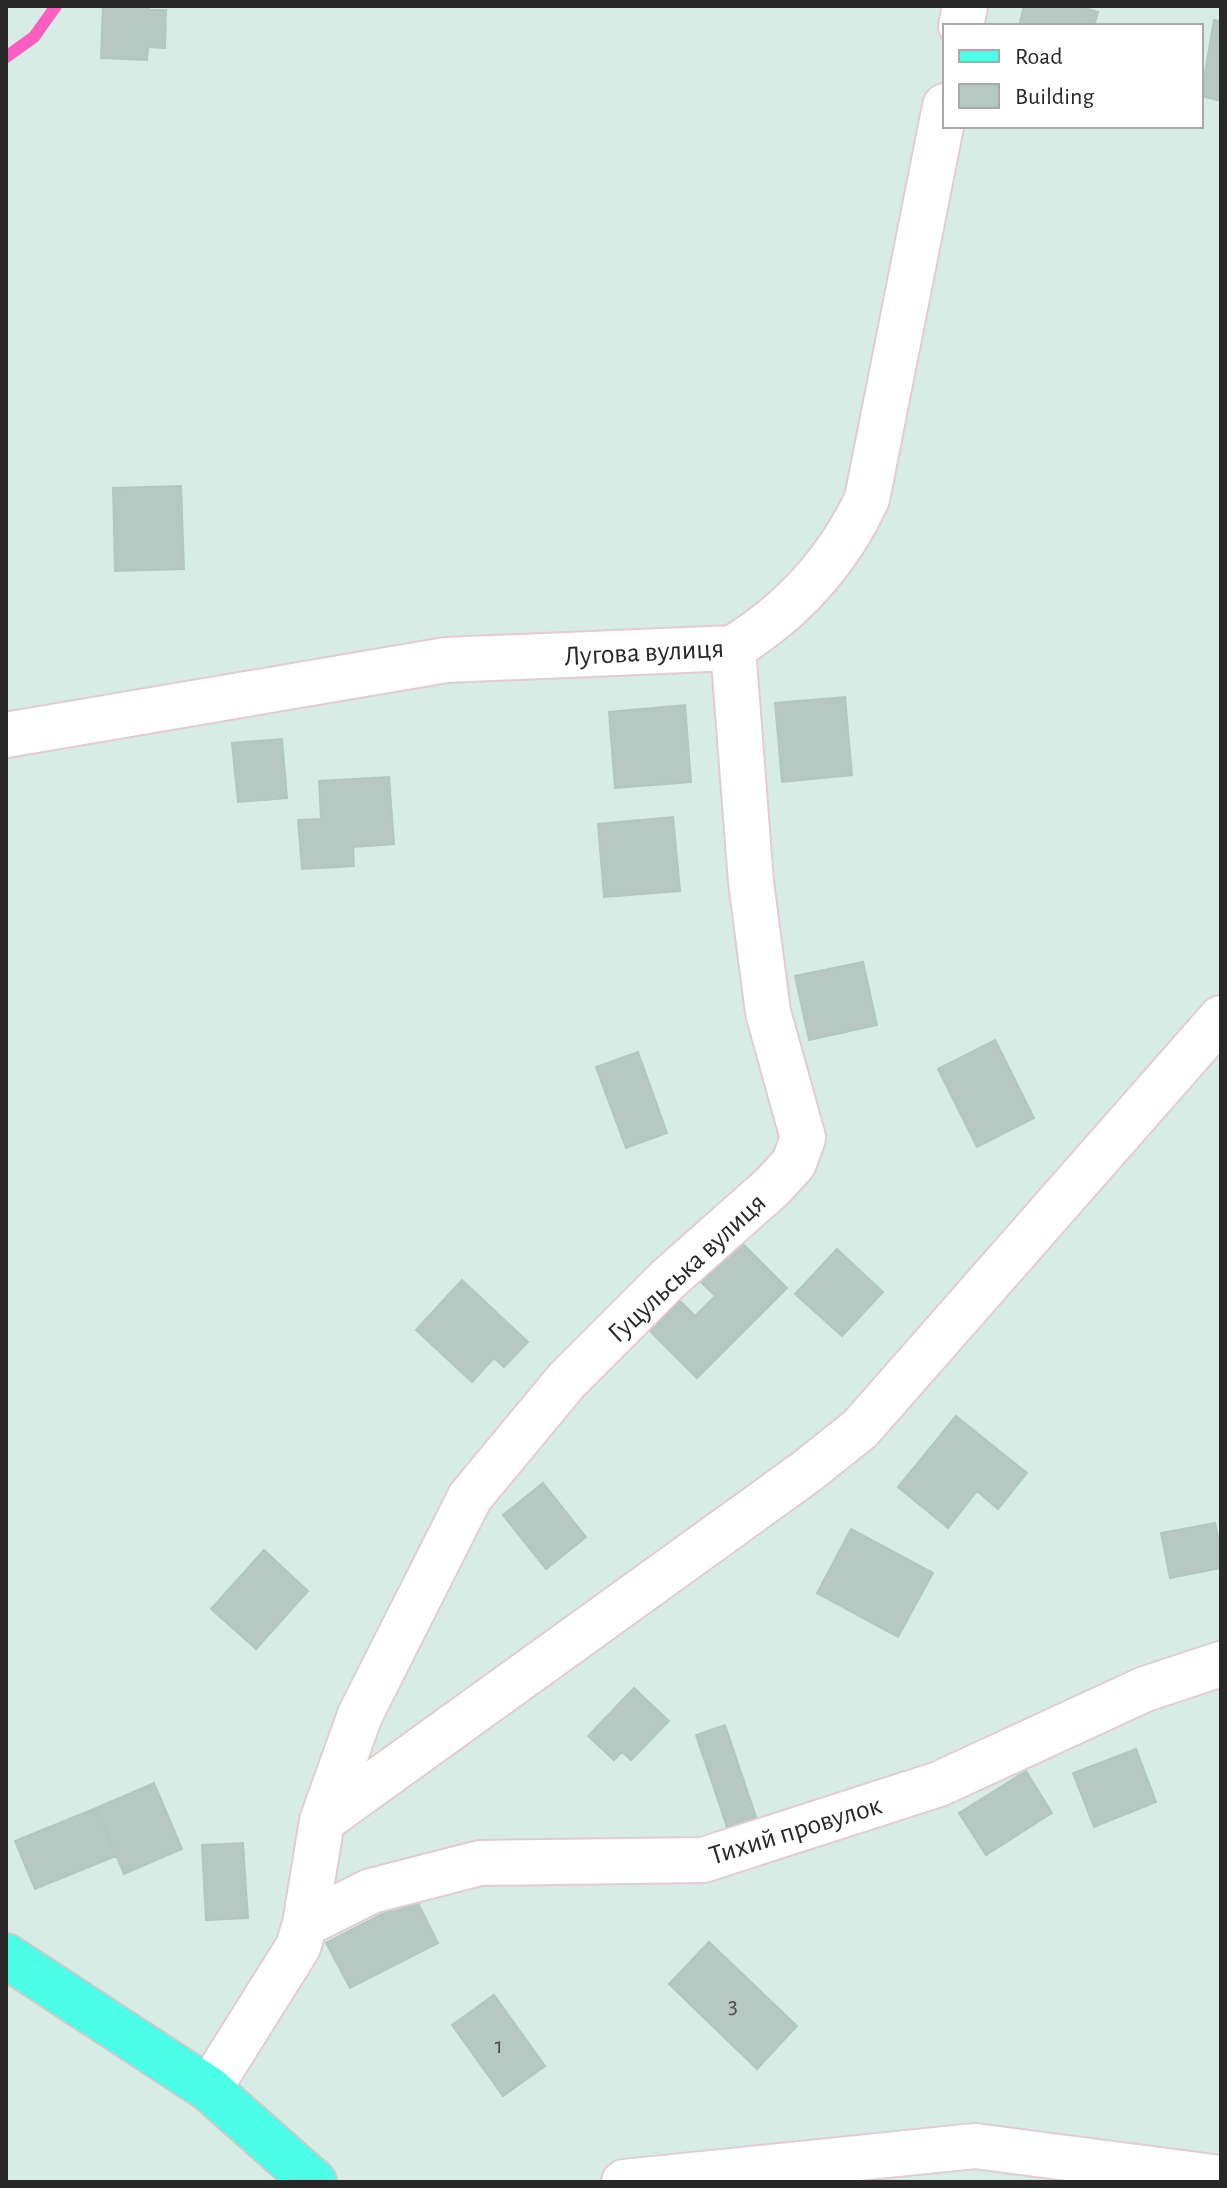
<svg xmlns="http://www.w3.org/2000/svg" width="1227" height="2188" viewBox="0 0 1227 2188" font-family="'Alegreya Sans',sans-serif">
<style>
.lines{fill:none;stroke-linecap:round;stroke-linejoin:round}
.stream{stroke:#fa5ec0;stroke-width:12}
.building{fill:#b7c7c2;stroke:#b1c7c2;stroke-width:2}
.minor-casing{stroke:#e3ccce;stroke-width:48}
.major-casing{stroke:#cbcbcb;stroke-width:48}
.minor{stroke:#fff;stroke-width:44}
.major{stroke:#4afee8;stroke-width:44}
.labels{text-anchor:middle;stroke-width:7;stroke-linejoin:round;paint-order:stroke}
.number-label{font-size:24px;fill:#4c504e}
.street-label{font-size:28px;fill:#282828;stroke:#fff}
</style>
<rect width="100%" height="100%" fill="#d7ece5"/>
<g class="lines">
<path class="stream" d="M6,57L34,37L56,6"/>
</g>
<path class="building" d="M103,6H149V10H166L165,48L148,47L147,60L101,58Z
M1024,6H1077L1098,12L1094,26H1019Z
M1214,20L1221,21V101L1201,96Z
M181,486L184,569L115,571L113,488Z
M845,697L852,775L782,782L775,703Z
M685,705L691,782L615,788L609,712Z
M282,739L287,798L238,802L232,743Z
M389,777L394,844L353,847L354,866L302,869L298,820L321,819L319,781Z
M673,817L680,891L604,897L598,824Z
M863,962L877,1025L809,1040L795,976Z
M995,1040L1034,1118L977,1147L938,1069Z
M638,1052L667,1133L626,1148L596,1067Z
M740,1241L787,1288L697,1378L650,1331L680,1301L695,1316L715,1296L700,1281Z
M837,1249L883,1292L842,1336L795,1294Z
M462,1280L528,1342L504,1367L494,1358L472,1382L416,1330Z
M956,1416L1027,1473L998,1509L977,1491L948,1528L898,1487Z
M543,1483L586,1537L546,1569L503,1515Z
M1215,1523L1221,1551V1568L1170,1578L1161,1533Z
M851,1529L933,1573L898,1637L817,1593Z
M264,1550L308,1591L256,1649L211,1609Z
M634,1688L669,1721L631,1760L622,1752L614,1760L588,1736Z
M725,1725L758,1823L729,1833L696,1735Z
M1136,1749L1156,1802L1094,1827L1073,1773Z
M1026,1771L1052,1813L986,1855L959,1813Z
M154,1783L182,1849L124,1874L96,1808Z
M96,1808L116,1856L35,1889L15,1841Z
M243,1843L248,1918L206,1920L202,1845Z
M415,1897L438,1943L350,1988L326,1943Z
M709,1942L797,2026L757,2069L669,1984Z
M494,1995L545,2066L503,2096L452,2025Z"/>
<g class="lines">
<g class="minor-casing">
<path id="minor" d="M961,26L965,6
M6,735L446,660L733,648C793,611 837,563 867,499L945,106
M322,1821L806,1472L860,1429L1221,1018
M305,1924L371,1891L480,1863L703,1860L939,1784L1145,1689L1221,1664
M209,2089L298,1947L305,1924L322,1821L360,1715L470,1497L567,1380L667,1280L773,1186L794,1163L803,1138L768,1012L751,882L733,648
M624,2182L975,2146L1221,2178"/>
</g>
<g class="major-casing">
<path id="major" d="M6,1956L209,2089L314,2182"/>
</g>
<use href="#minor" class="minor"/>
<use href="#major" class="major"/>
</g>
<g class="labels">
<g class="number-label">
<text x="733" y="2013">3</text>
<text x="499" y="2053">1</text>
</g>
<g class="street-label">
<text transform="translate(644 651) rotate(-3)" y="10">Лугова вулиця</text>
<text transform="translate(686 1267) rotate(-43)" y="10">Гуцульська вулиця</text>
<text transform="translate(795 1829) rotate(-17)" y="10">Тихий провулок</text>
</g>
</g>
<rect width="1227" height="2188" fill="none" stroke="#282828" stroke-width="16"/>
<rect x="943" y="24" width="260" height="104" fill="#ffffff" stroke="#a9a9a9" stroke-width="2"/>
<rect x="959" y="50" width="40" height="12" fill="#4afee8" stroke="#a9a9a9" stroke-width="2"/>
<text x="1015" y="64" font-size="24" fill="#282828">Road</text>
<rect x="959" y="84" width="40" height="24" fill="#b7c7c2" stroke="#a9a9a9" stroke-width="2"/>
<text x="1015" y="104" font-size="24" fill="#282828">Building</text>
</svg>
